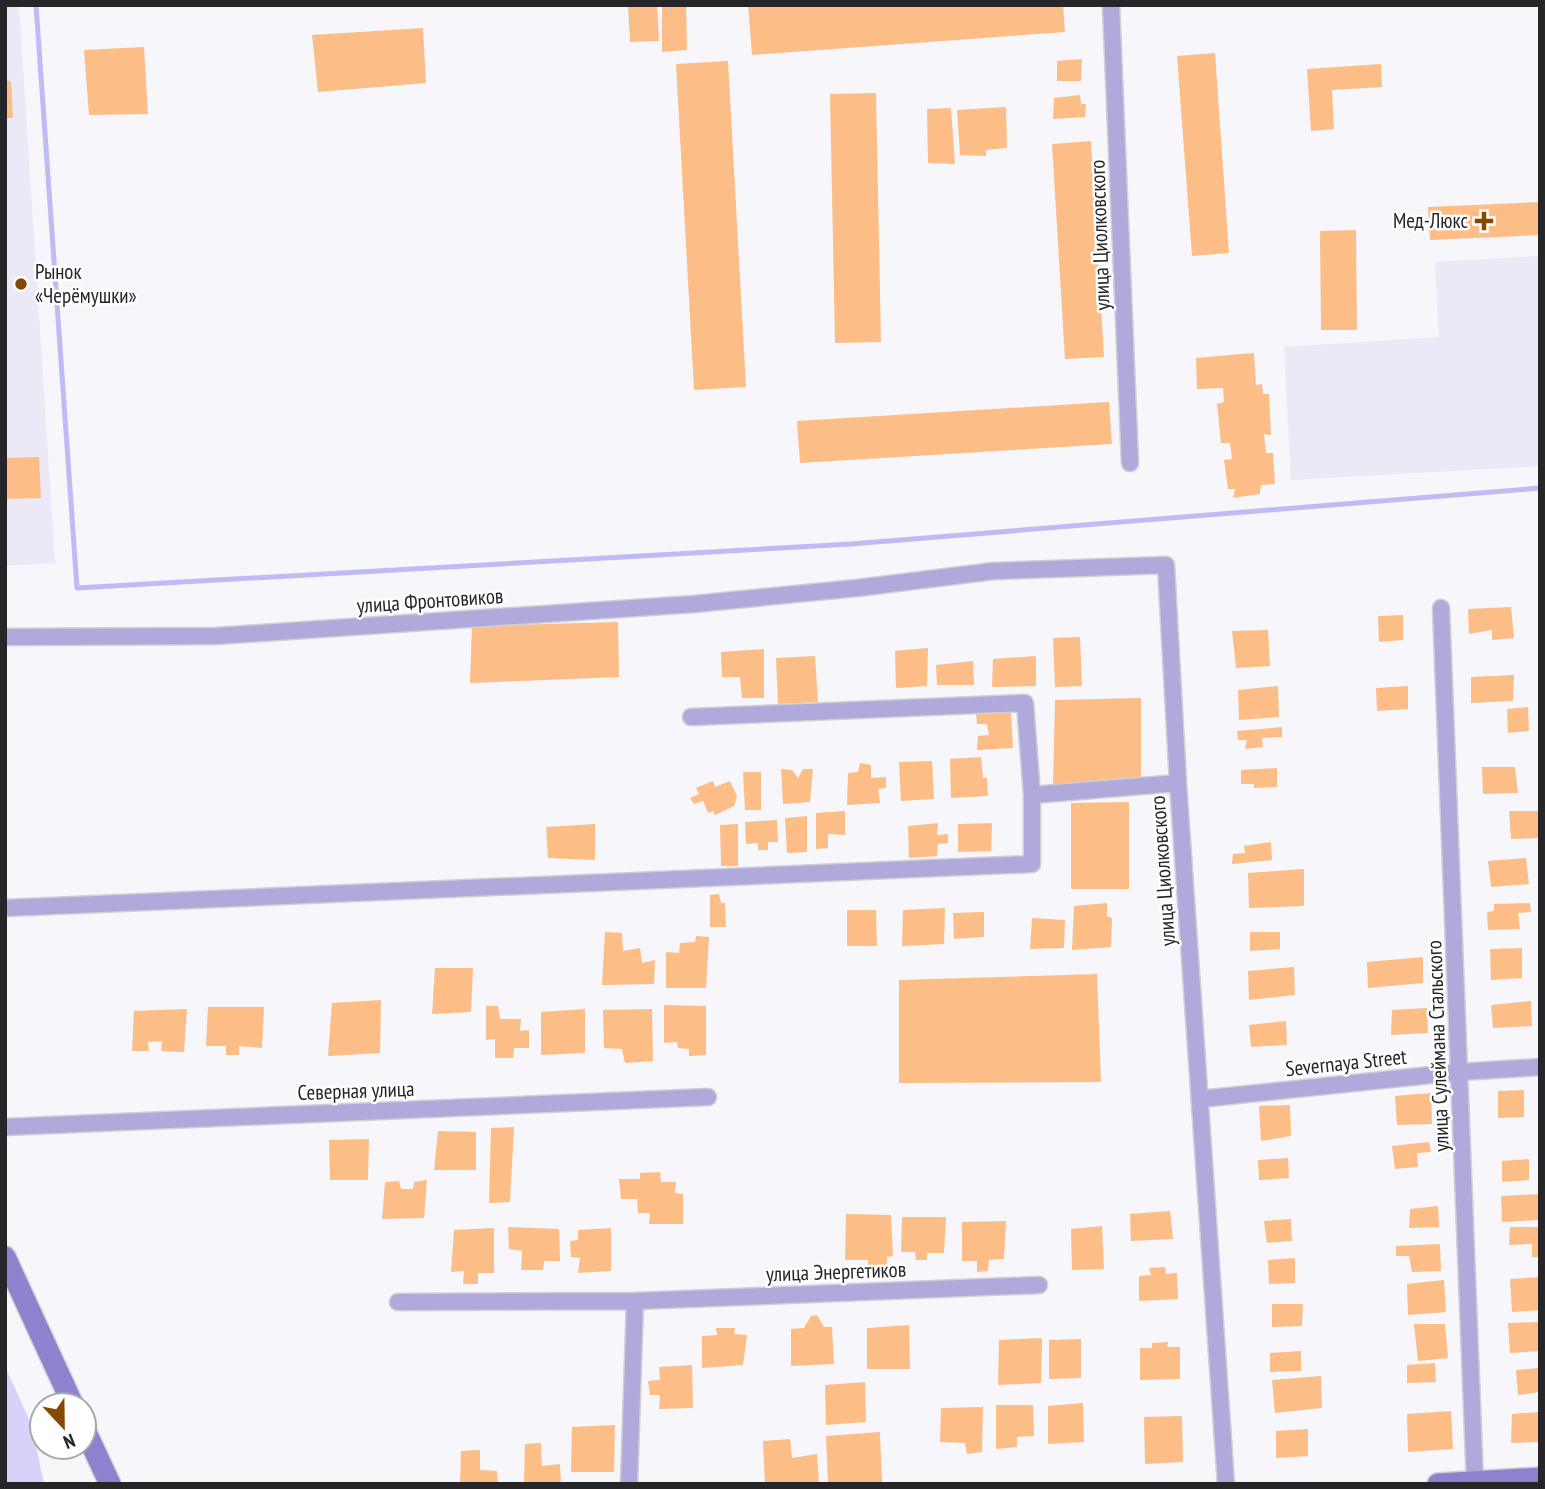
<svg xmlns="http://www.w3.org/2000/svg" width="1545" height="1489" viewBox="0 0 1545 1489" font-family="'PT Sans Narrow',sans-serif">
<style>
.built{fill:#eae9f5}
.green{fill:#d6d2f9}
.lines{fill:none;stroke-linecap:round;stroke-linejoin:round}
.stream{stroke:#c1bbf5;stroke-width:5}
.building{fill:#fcbe86}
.street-casing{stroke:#d1d1d5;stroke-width:19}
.secondary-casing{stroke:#d1d1d5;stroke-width:24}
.street{stroke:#afa9dc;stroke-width:16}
.secondary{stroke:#8d82cd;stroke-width:21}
.poi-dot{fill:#844a00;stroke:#fff;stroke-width:2.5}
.labels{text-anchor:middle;stroke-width:5;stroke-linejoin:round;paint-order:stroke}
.poi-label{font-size:21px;fill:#262628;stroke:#fff;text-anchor:end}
.street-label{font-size:21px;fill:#262628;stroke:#fff}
</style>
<rect width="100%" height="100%" fill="#f6f6fb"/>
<path class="built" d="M5,5H19L55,563L5,566Z
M1540,256V466L1291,480L1284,347L1439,337L1435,262Z"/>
<path class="green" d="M5,1366L32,1426L44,1484H5Z"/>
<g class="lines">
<path class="stream" d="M36,5L77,588L851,544L1540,488"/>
</g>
<path class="building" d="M628,5H657L659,41L630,42Z
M662,5H686L687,50L662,52Z
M748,5H1063L1065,32L752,55Z
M423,28L426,83L318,92L312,35Z
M144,47L148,114L89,115L84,50Z
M1215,53L1229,253L1192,256L1177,56Z
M1082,59L1081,81H1057V61Z
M728,61L746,387L694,390L676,64Z
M1381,64L1382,87L1332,90L1334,129L1311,131L1307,69Z
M5,81H11L13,118H5Z
M876,93L881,342L835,343L830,94Z
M1080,95L1081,104H1086L1085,117L1053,119L1054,98Z
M1006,107L1007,148L986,150V156L960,155L957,110Z
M951,108L955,164L928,163L927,109Z
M1091,141L1104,357L1065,359L1052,144Z
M1540,202V235L1430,240L1428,207Z
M1356,230L1357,330H1321L1320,231Z
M1254,353L1256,385L1262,384L1263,394H1269L1271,435L1264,434L1266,453H1273L1275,484L1261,485L1260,494L1233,498L1235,489H1228L1224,460L1232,459L1230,443H1221L1217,404L1224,402L1223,388L1197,389L1196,358Z
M1109,402L1112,444L800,463L797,421Z
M39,457L41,498L5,499V458Z
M1511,607L1514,638L1492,640V630L1469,634L1468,609Z
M1403,615V640L1379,642L1378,616Z
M618,622L619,677L470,683L472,626Z
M1268,630L1270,666L1236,668L1232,631Z
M1080,637L1082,686L1055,687L1053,638Z
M928,648L927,686L896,688L895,651Z
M764,649V698H742L740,677H722L721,652Z
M815,656L818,702L778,704L776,658Z
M1036,656V686L992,687L993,659Z
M973,661L974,685H937L936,665Z
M1514,675L1513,701L1471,703V677Z
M1278,686L1279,717L1239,720L1238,690Z
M1408,686V709L1377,711L1376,688Z
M1141,698V781L1053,785L1055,700Z
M1528,707L1529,731L1508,733L1507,709Z
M1011,712L1013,748L977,750L978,736L989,735L987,724H977L976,713Z
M1282,727V737L1262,738L1263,747L1245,749L1247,740H1238L1237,731Z
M981,757L983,778H987L988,796L951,798L950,759Z
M932,761L934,799L901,801L899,762Z
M860,763L871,765V778L886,777V788L878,789L880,803L847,805L848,773L858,772Z
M1482,767H1515L1518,793L1483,794Z
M1277,768V787L1254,788V784H1241V770Z
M781,769L792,770L798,778L803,769H813L810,802L783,804Z
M743,772H761V810H745Z
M713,781L715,787L730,781L737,796L734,806L715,815L713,811L708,813L703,801L694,804L690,798L699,794L696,788Z
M1129,802V889H1071V803Z
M845,811V835L828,834V848L816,849V813Z
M1509,811H1538L1539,838L1511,839Z
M807,816V852L787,853L785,818Z
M777,820L778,842H768V850H758V843L746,844L745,822Z
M938,823L937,835L948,834V843L938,844L937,856L909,858L908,826Z
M992,823L991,851L958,852V824Z
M595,824V860L548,858L546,827Z
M738,824V866H721L720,825Z
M1271,842L1272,860L1232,864L1233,854L1245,853L1244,846Z
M1526,858L1529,884L1491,887L1488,861Z
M1304,869V906L1249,908L1248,873Z
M719,894L721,903H725L726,927H710V895Z
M1107,903V916L1112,918L1111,947L1072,950L1074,906Z
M1530,903L1531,912L1518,913L1520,929L1488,930L1487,912L1494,911V904Z
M945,908L944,944L902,946L903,910Z
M847,910H876L877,946H847Z
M984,912V937L954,939L953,913Z
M1032,918L1065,920L1064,948L1030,949Z
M605,932L622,933L623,951L640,948L642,963L655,960L654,984L602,985Z
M1250,932H1280V949L1250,951Z
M696,936L709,937L706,988H666V952L679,953L680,943L695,942Z
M1522,948V978L1491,980L1490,949Z
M1423,957V983L1368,988L1367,962Z
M1294,967L1295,995L1249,1000L1248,971Z
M435,968H473L471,1012L432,1014Z
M1097,974L1101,1082L899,1083V980Z
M381,1000L380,1053L328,1056L332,1003Z
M1531,1001L1532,1026L1493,1028L1491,1005Z
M664,1005L706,1006V1055L689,1056V1049L678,1048L677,1042L664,1043Z
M486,1006H498L500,1019H521L520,1031L529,1030V1048H514L513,1058H495V1039L486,1040Z
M208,1007H264L262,1048L239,1046V1055H226V1046H206Z
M1427,1008L1428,1033L1391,1035L1392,1010Z
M187,1009L184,1052L161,1051L162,1041L148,1042L149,1051H132L134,1011Z
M585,1009V1053L541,1055V1012Z
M652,1009L653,1061L625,1063L622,1049L604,1048L603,1010Z
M1286,1021L1287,1045L1251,1047L1249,1025Z
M1524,1090V1117L1498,1118V1091Z
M1431,1093L1432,1124L1397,1125L1395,1096Z
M1290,1105L1291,1136L1261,1141L1259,1106Z
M514,1127L510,1202L489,1203L491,1128Z
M438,1131L476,1132V1170H434Z
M369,1139L368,1180H330L329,1140Z
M1429,1142L1431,1152L1417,1153L1418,1167L1395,1169L1392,1146Z
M1288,1158L1289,1178L1259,1180L1258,1160Z
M1529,1159V1180L1502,1182V1161Z
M660,1172L661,1182H676L675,1193L683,1194V1224H649L650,1213H638L637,1199H621L619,1179H640V1173Z
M427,1180L424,1218L382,1219L385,1182L399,1181L401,1189H413L414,1182Z
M1540,1194V1220L1502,1222L1501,1196Z
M1438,1206L1439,1227L1409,1228L1410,1209Z
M1170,1211L1173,1239L1131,1241L1130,1214Z
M846,1214L891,1215L893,1256L887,1257V1277H868V1260H845Z
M902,1217H946L944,1253H927V1260H916L915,1252H901Z
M1291,1219L1292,1241L1267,1243L1264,1221Z
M1006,1221L1004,1259L989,1260L988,1271L977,1272V1261H962V1222Z
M1102,1226L1104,1269L1072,1270L1071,1229Z
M508,1227L559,1229L560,1261H544L543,1270H521L522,1251L509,1249Z
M1510,1227H1540V1257H1532V1244L1509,1245Z
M494,1228V1273H478V1284H463L464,1271L451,1272L454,1230Z
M611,1228V1271L578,1273L580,1258L571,1257L570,1241L578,1240V1230Z
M1440,1244L1441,1271L1412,1272L1409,1256H1396V1246Z
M1295,1258V1283L1269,1284L1268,1260Z
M1165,1267L1166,1274L1177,1273L1178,1299L1139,1301V1276L1151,1275L1149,1268Z
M1540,1277V1310L1512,1312L1510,1279Z
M1444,1280L1446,1312L1408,1315L1407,1284Z
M1272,1304H1303L1302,1326L1272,1327Z
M817,1315L824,1327H832L834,1364L791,1366V1329L804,1328L811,1316Z
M1540,1322V1351L1510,1353L1508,1323Z
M1414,1324H1445L1448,1358L1418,1361Z
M909,1325L910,1369H867V1328Z
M716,1328H735L734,1334L747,1335L743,1365L702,1368V1336L717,1335Z
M1042,1338L1041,1383L998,1385L999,1340Z
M1081,1339V1378L1049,1379V1340Z
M1168,1342L1167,1347H1180V1379L1140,1380V1348H1152V1343Z
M1301,1351V1371L1270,1372V1353Z
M1435,1363L1436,1382L1407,1383V1365Z
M692,1365L693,1408L659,1409L660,1395H650L648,1381L660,1380L659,1367Z
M1540,1368V1392L1518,1395L1516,1370Z
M1321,1376L1322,1408L1275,1413L1272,1380Z
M865,1382L866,1422L826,1425L825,1385Z
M1083,1403L1084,1442L1048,1444V1406Z
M996,1405H1033L1034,1436L1017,1437V1447L996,1449Z
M983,1407L982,1452L967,1454L965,1443L940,1442L941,1408Z
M1451,1411L1453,1449L1408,1452L1407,1414Z
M1540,1412V1442L1511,1443L1512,1414Z
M1182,1416L1183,1462L1145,1464L1144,1417Z
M615,1425L614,1472H571L572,1427Z
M1308,1429V1456L1276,1458V1431Z
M880,1432L882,1484H828L826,1436Z
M790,1439L792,1458L817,1454L819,1484H765L763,1441Z
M541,1443L542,1466L560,1464L561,1484H524L525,1444Z
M480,1450V1470L497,1471L498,1484H460L461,1451Z"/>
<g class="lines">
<g class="street-casing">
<path id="street" d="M1111,5L1130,463
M1441,608L1475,1484
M5,637L216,636L694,604L857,588L994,571L1166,565L1178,783L1226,1484
M691,717L1025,703L1032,795
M5,908L1032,864V795L1178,783
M1200,1099L1460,1072L1540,1067
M5,1127L708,1097
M398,1302L635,1301L1039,1285
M629,1484L635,1301"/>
</g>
<g class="secondary-casing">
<path id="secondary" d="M5,1257L73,1405
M84,1428L110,1484
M1438,1484L1540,1478"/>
</g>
<use href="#street" class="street"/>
<use href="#secondary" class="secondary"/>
</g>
<g class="poi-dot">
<path d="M1480.5 210.5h7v7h7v7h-7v7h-7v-7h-7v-7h7z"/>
<circle cx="21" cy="284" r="7"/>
</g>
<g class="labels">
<g class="poi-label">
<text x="1468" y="228">Мед-Люкс</text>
<text x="35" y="279" text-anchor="start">Рынок<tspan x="35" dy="24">«Черёмушки»</tspan></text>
</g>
<g class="street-label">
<text transform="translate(1100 235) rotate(-92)" y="7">улица Циолковского</text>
<text transform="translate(430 601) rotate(-4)" y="7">улица Фронтовиков</text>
<text transform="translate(1163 871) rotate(-94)" y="7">улица Циолковского</text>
<text transform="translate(1438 1046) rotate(-92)" y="7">улица Сулеймана Стальского</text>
<text transform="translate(1346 1063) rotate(-6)" y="7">Severnaya Street</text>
<text transform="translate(356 1091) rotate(-2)" y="7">Северная улица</text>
<text transform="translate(836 1272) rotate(-2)" y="7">улица Энергетиков</text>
</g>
</g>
<rect width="1545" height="1489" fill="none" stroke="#262628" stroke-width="14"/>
<g transform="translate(63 1426) rotate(158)"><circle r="33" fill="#ffffff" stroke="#a8a8a9" stroke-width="2"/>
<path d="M0-5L12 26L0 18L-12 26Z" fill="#844a00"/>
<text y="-10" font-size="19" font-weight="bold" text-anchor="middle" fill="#262628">N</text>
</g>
</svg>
